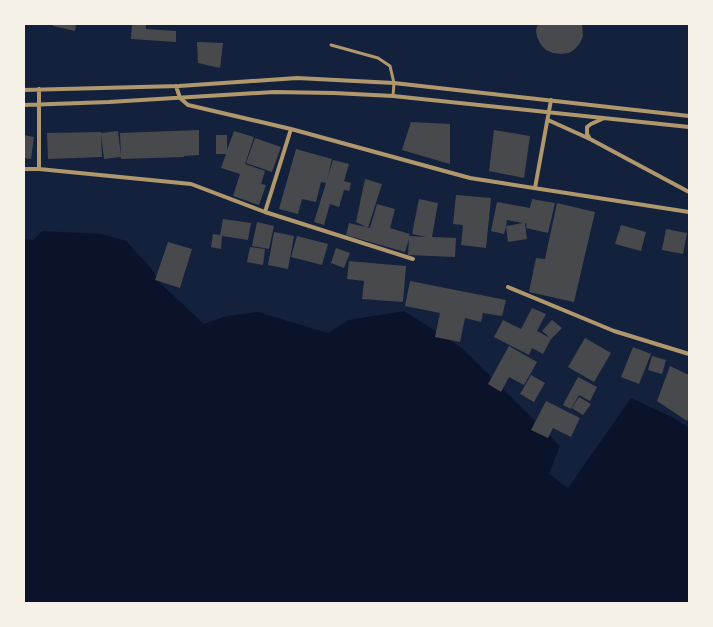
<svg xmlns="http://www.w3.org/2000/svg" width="713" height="627" viewBox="0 0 713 627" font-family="'DM Sans',sans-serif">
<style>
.water{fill:#0b132b}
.building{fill:#48494c;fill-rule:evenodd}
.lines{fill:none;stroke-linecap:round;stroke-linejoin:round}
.service{stroke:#b1986c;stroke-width:3}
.minor{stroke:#b1986c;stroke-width:4}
</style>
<rect width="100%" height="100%" fill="#14213d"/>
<path class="water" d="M42,231L102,234L126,241L150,267L160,283L204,324L227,316L258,312L328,333L349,320L404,311L462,348L560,446L549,474L568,488L631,398L672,417L689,428V603H24V239L33,240Z"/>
<path class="building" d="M53,24H76L75,31L53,26Z
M132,24H146V29L176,31V42L131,39Z
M538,24H582L583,36L580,43L575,49L569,53L561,54L553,53L546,50L541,45L537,37L536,30Z
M197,42L223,43L220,68L198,63Z
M411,122L450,124V164L402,150Z
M199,130V155L184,156V157L121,159L120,133Z
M494,130L530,136L524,178L489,171Z
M118,131L121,157L104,159L101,133Z
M234,131L254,137L245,164L265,171L261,184L266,185L259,205L233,196L240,174L221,168L226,154H216V135H227V150Z
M101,132L102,157L48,159L47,133Z
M24,135L34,137L31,159L24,158Z
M255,138L281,147L272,172L246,163Z
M296,149L332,159L327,180L333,160L349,164L344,181L351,183L349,191L344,190L339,207L330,204L324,225L314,222L326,183L321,182L316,202L302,199L298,214L279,209Z
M365,179L382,184L368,228L356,222Z
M456,195L491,198L486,248L461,245L463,225L453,224Z
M419,199L438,203L432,237L456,238L455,257L408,255L409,239L405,252L346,235L349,223L370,228L377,204L395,209L390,228L410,234L409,236L426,237L412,234Z
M532,199L555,203L548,233L526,228L527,224L525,223L527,239L508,242L506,226L504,234L491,231L497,202L530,208ZM507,220L523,223L506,226Z
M557,203L595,212L574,302L529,292L536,258L545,259Z
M223,219L251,223L248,240L222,236L221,249L211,247L213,234L220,235Z
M257,222L274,226L269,249L252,246Z
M621,225L646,232L641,251L615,244Z
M666,229L687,233L683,254L662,250Z
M274,232L294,236L288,269L268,265Z
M297,236L328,244L322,265L291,257Z
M168,242L192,249L180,288L155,280Z
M250,247L265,249L263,265L247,262Z
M336,248L350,253L344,268L331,263Z
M349,261L406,266L403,302L362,299L364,281L347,279Z
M410,281L506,300L502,316L483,313L481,322L465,318L460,342L435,337L440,313L405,306Z
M532,308L546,314L537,331L550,338L542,331L552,320L562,328L551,339L543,354L532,348L529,355L494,337L503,320L521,329Z
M585,338L611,353L594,382L568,367Z
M509,346L537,362L524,385L509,377L501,392L488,384Z
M633,347L651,354L639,384L621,377Z
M652,356L666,360L662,374L648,370Z
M670,366L689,375V416L687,421L657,401Z
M531,375L545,383L534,402L520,394Z
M578,377L597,387L590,401L579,395L571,409L563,405Z
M579,397L591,404L583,415L572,408Z
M546,401L580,418L571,437L553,428L548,438L531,430Z"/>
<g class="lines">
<path class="service" d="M331,45L378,58L390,66L394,83L393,96"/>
<path class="minor" d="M176,86L180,98L188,105L291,129L470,178L689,212
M24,90L179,86L297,78L394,83L689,116
M24,105L109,102L274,92L334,93L393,96L689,127
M548,120L590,139L689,192
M590,139L587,134V127L591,124L602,119
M24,169H39L191,184L265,212L413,259
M39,169V89
M535,188L551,100
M265,212L291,129
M508,287L614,331L689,354"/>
</g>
<rect width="713" height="627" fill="none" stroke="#f6f1e7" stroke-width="50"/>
</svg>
